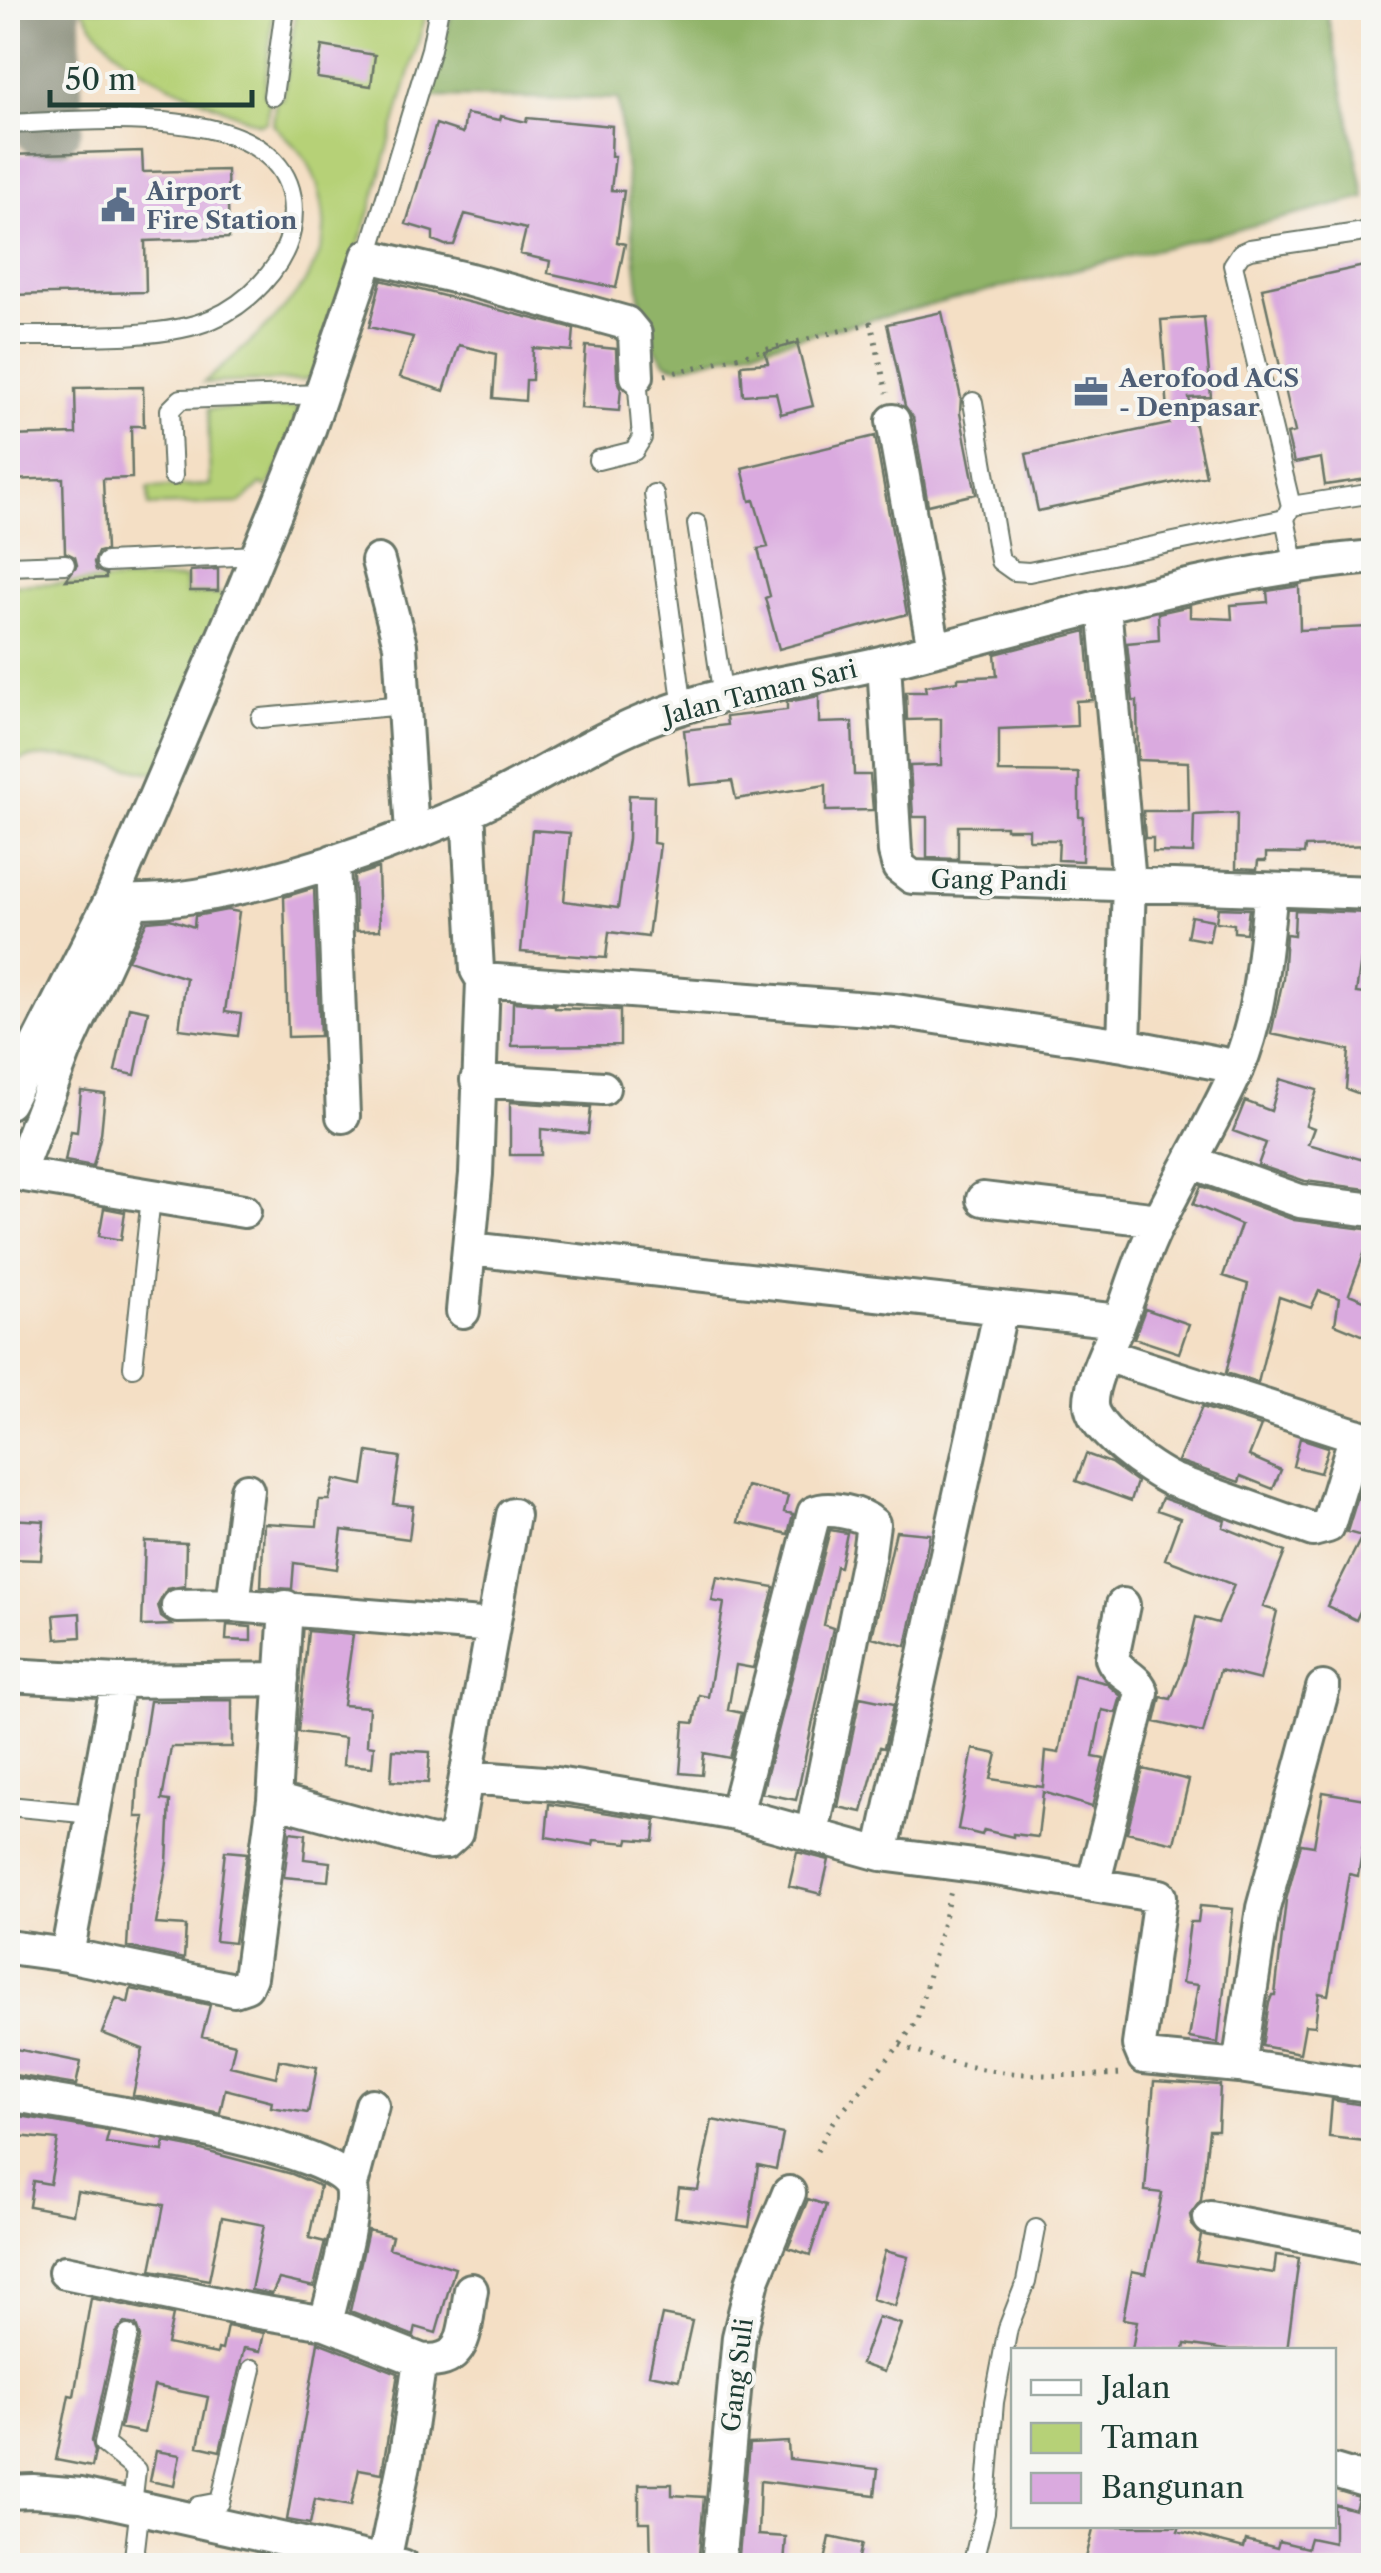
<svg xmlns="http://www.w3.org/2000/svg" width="1381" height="2573" viewBox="0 0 1381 2573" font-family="'Libre Caslon Text',serif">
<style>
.green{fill:#b6d177;stroke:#6a8756;stroke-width:2.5}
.forest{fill:#90b368;stroke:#58784e;stroke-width:2.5}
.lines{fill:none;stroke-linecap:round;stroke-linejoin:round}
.taxiway{stroke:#8a8e7c;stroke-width:72}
.building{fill:#daaadf}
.lane-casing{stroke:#6a7667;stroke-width:22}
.street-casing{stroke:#6a7667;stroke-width:38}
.path{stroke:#6a7667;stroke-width:5;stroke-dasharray:2.5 8;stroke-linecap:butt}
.lane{stroke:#fff;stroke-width:18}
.street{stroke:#fff;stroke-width:32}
.labels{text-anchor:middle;stroke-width:8;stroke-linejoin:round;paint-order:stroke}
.service-label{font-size:25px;font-weight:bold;fill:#4e5e75;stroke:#f6f6f2;text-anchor:start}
.street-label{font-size:25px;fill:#1f3d34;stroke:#f6f6f2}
</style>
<rect width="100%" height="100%" fill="#f6f6f2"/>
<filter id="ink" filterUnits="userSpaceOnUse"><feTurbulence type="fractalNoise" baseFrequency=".01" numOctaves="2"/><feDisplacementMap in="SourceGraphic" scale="20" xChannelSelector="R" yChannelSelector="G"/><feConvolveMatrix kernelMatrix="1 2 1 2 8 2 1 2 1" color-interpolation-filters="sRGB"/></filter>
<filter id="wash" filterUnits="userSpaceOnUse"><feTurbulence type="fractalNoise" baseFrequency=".0048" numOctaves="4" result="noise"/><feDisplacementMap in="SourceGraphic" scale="40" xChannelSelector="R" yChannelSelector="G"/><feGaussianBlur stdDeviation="2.25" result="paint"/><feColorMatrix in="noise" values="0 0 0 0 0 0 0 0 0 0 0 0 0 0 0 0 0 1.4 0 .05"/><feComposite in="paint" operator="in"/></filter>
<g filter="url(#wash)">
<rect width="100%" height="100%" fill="#f4dfc5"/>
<path class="green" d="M82,8H274L264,95L270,97L266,122L259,124L242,117C180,88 116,71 82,8Z
M296,8H428L371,208L315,374L304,380L203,383C241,351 308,297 321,248C329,223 321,188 309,165C299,147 285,138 273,124L276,98L283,99Z
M300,407L280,465L267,488L261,484L241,503L149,506L148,488L210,485L208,409Z
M185,578L186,594H226L158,774C111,765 53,746 8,763V585Z"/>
<path class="forest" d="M453,8H1326L1365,198L679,367L666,363L644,335L618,99L430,97Z"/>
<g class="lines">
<path class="taxiway" d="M45,8L47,122"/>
</g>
<g id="blocks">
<path class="building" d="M322,46L375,55L371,86L317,78Z
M466,114L500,120L501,116L526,122L527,118L612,126L611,156H615L611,190L624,191L617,242L625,244L616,288L548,273L550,261L520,254L526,229L465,214L454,245H445L433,240V232L406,224L436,124L463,133Z
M142,151L143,172L227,170L229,238L145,241L146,292L8,295V155Z
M1364,266L1374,305V478L1325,485L1321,458L1294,463L1287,434L1295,432L1262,288Z
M381,280L574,329L572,351L533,348L532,380H526L525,401L493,398L496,354L459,345L444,391L400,377L413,337L369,327Z
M942,312L961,398L960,413L976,494L928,505L913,417L905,406L887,324Z
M1204,317L1211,397L1189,398L1206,476L1038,511L1026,454L1169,424L1161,320Z
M797,343L813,406L781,414L776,393L743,395L741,365L768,363L765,352Z
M586,346L616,349L617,377L621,388L619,411L581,408Z
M143,387L144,426H131L132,478L103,479L106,550L98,552L94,562L96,570L106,574V578L66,580L77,565L75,557L65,552L63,478L9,480L8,436L76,434L75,388Z
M875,436L907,614L779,649L765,598L770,596L758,549L768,547L754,500L750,501L742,468Z
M218,569V591H190V571Z
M1299,586L1300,630L1369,627L1374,687V845L1305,847L1304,854L1266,853V861H1258L1257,869L1236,868L1237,813L1194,815L1193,853L1153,852V838H1145L1143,811H1189L1188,762L1138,760L1137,701H1133L1127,643L1159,640L1158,613L1190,606V617L1232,619L1231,605L1268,602L1267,591Z
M1086,631L1092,700L1076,701L1077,726L999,729V772L1079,773V817H1083L1082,861L1058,860L1059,840H1029V829H1006V826H958V859L927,858V817H913L910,766L941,765V719L907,720L906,692H926L925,686L958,681V678L997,676L995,654Z
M819,696V723L852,722L854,775H870L873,810L826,811V785L736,799L732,781L690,785L684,730L727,725L726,717L787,710V702Z
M629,795L654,796L653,843L660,844L648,937L609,932L606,958L521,952L532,830L570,833L564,901L618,908L628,839Z
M378,868L380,930L356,931L354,876Z
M314,888L320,1036L288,1037L284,897Z
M1218,908L1249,909L1246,933L1234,932V924L1216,922Z
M227,910L239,912L225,1012L241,1014L238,1036L179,1029L186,978L128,960L147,921L170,919L194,927L195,916Z
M1295,910L1368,913L1356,993L1374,995V1099L1346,1089L1349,1050L1271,1034L1283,979L1286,934L1294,935Z
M1191,916L1213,920L1209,941L1187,937Z
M513,1002L555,1005V1008L620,1010V1045L512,1046Z
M129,1007L148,1011L135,1075L115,1071Z
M1280,1079L1317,1090L1306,1125L1314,1128L1308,1144L1374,1163V1190L1305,1181L1258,1165L1266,1143L1233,1131L1245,1101L1271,1111Z
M81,1091L105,1094L101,1134L93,1166L65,1161L71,1131L77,1132Z
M510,1102L591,1107L588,1134L541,1129V1155H510Z
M1201,1186L1294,1220L1373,1230L1349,1294L1374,1304V1340L1335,1324L1339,1298L1319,1291L1311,1308L1279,1297L1258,1383L1226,1373L1248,1284L1223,1276L1241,1225L1193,1204Z
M104,1208L125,1212L121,1240L99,1236Z
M1145,1309L1189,1324L1179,1353L1134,1338Z
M1202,1407L1261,1426L1249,1456L1281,1470L1273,1489L1241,1476L1239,1482L1178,1461Z
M1300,1438L1328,1447L1320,1473L1293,1466Z
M368,1452L400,1457L393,1504L413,1506L409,1539L342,1530L337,1569L294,1563L292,1589L261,1587L264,1523L317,1526L319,1500H329L334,1479L363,1485Z
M1086,1454L1111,1463L1137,1482L1131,1501L1076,1481Z
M1369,1460H1374V1613L1361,1609L1356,1620L1327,1606L1362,1536L1347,1532Z
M747,1486L788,1496L784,1512L793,1514L788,1534L738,1522Z
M1162,1498L1225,1520L1223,1527L1285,1552L1263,1607L1277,1611L1260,1680L1220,1670L1203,1733L1155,1722L1161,1697L1171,1699L1185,1663L1196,1617L1218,1623L1234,1585L1165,1559L1180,1518L1157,1510Z
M8,1519L44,1521L41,1560L8,1559Z
M830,1530L847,1533L840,1567L836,1566L824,1625L833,1628L796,1800L762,1793Z
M896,1531L930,1534L906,1646L872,1637Z
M145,1541L186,1543L185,1586L167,1589L158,1605L161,1617L172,1625L142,1626Z
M717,1577L774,1587L753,1668L736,1665L728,1710L742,1713L730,1758L704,1753L702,1775L680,1773L684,1722L694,1723L699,1695L708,1697L724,1603L712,1601Z
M80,1613L81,1637L56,1639L54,1615Z
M227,1625L251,1627V1641L226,1640Z
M308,1631L353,1635L343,1705L369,1707L367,1745L374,1746L372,1767L343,1765L345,1738L298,1732Z
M1074,1675L1106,1683L1121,1696L1116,1713L1102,1710L1093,1757L1104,1759L1092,1807L1043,1792L1038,1837L1013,1834V1837L984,1830L982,1835L958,1829L973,1749L997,1754L991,1779L1043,1787L1046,1751L1059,1753Z
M860,1697L894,1704L884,1748L880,1747L862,1812L838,1807Z
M232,1700V1747H171L162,1800L170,1801L167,1862L156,1924L186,1926L184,1959L127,1947L130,1897L145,1817H136L138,1778L150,1701Z
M393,1750L430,1752L428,1783L391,1781Z
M1143,1769L1189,1780L1174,1843L1127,1832Z
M1323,1792L1371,1800L1358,1876L1349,1874L1328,1995L1319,1993L1315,2026L1305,2025L1300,2053L1262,2046L1269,2003L1272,1995H1275L1286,1900L1301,1844L1314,1846Z
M549,1804L656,1820L654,1841L629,1839L628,1843L594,1840L593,1845L546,1837Z
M290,1832L306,1834L304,1859L330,1862L328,1881L284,1877Z
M225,1851L247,1853L234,1943L215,1941Z
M797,1852L829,1860L821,1894L789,1886Z
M1200,1906L1233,1909L1218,2043L1189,2038L1198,1985L1182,1983L1190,1922H1198Z
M131,1989L210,2005L202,2036L235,2044L230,2066L276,2077L279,2060L317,2067L308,2113L271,2107L272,2101L225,2089L220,2113L133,2095L143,2049L102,2033L116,1998L128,2003Z
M11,2048L81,2062L76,2085L8,2074Z
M1154,2081L1220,2085L1218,2130H1209L1201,2200L1190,2215L1192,2225L1201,2235L1196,2261L1274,2273L1276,2255L1299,2258L1287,2350H1226L1185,2344L1184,2350H1132L1137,2321L1123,2319L1132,2271L1146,2274L1162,2193L1145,2191Z
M1332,2100L1364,2105L1363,2116L1374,2118V2142L1329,2137Z
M8,2114L109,2131L106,2143L163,2151L164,2142L190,2147L292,2174L320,2186L309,2238L325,2242L314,2287L279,2279L272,2294L251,2290L264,2225L222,2217L209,2280L151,2270L164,2205L77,2191L73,2214L29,2206L33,2181L50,2184L58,2140L8,2135Z
M712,2120L783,2134L776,2169L758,2165L749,2227L675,2217L679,2188L698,2190Z
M808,2199L826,2205L810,2255L788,2248Z
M368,2230L392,2236L389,2248L455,2268L436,2333L416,2327L414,2336L350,2311Z
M885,2251L908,2257L895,2306L872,2299Z
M91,2298L173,2315L167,2344L217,2354L218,2349L222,2350L227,2326L264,2333L260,2351L244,2348L220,2451L198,2446L208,2397L154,2386L144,2433L120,2428L140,2337L136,2325L125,2323L116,2332L92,2441L95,2452L92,2467L56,2460L69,2395L74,2396Z
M662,2315L692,2321L679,2380L649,2374Z
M878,2317L901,2324L884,2372L861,2364Z
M318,2342L398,2373L382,2473L359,2469L351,2506L315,2499L310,2524L287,2520Z
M788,2442L789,2459L878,2469L875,2495L760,2481L758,2535L786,2537L784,2566H738L749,2444Z
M156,2451L180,2455L174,2486L150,2481Z
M639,2484H672V2495L704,2497L698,2566H651L650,2522H639Z
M1358,2499L1374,2502V2566H1084L1094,2526H1180L1178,2531L1244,2548L1246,2540L1277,2548L1279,2541L1307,2548L1310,2538L1334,2543V2504L1355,2510Z
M830,2537L862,2544L857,2566H824Z"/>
</g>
</g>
<g filter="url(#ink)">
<use href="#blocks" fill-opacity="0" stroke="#6a7667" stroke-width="2.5"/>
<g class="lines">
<g class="lane-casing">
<path id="lane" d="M273,96L285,8
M8,124C88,121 316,94 291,231C284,268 246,305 212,319C161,341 65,335 8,336
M368,256L431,49L439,8
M973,402L1000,561L1014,571L1029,572L1285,519L1291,506L1233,265L1241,253L1250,249L1358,233
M598,460L634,451L642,438L637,376
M173,476L170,410L181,399L321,394
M654,494L683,708
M1291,506L1374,493
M1285,519L1295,566
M697,524L723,697
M106,562L258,555
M8,566L65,564
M261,718L404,705
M133,1367L151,1197
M8,1806L93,1814
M128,2335L104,2444L136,2470L132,2505
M196,2519L199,2506L220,2502L252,2369
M133,2566L140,2506
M972,2566L985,2513L994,2402L1008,2328L1026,2282L1036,2229"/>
</g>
<g class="street-casing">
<path id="street" d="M893,421L934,649
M378,561L400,645L412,833
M1104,606L1129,882L1124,1045
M884,662L895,852L899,867L912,877L1374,893
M468,811L477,970L483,980L896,1011L1124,1045L1238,1067
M333,861L343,1116
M1271,891C1264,951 1261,1014 1237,1070C1214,1121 1185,1169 1160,1219C1142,1252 1132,1290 1118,1325C1109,1345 1090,1383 1091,1404C1091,1429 1151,1470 1172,1480L1313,1530L1328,1526L1356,1435
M111,900C209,910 377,851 468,811C532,783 592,740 657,716C730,688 810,680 885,662C1046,622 1208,571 1374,557
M129,911L65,1050L20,1168L24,1175L244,1211
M477,1080L603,1088
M8,1102L111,900L240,598L307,435L368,256L470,280L626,323L635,334L637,376
M1192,1162L1300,1201L1374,1210
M983,1199L1159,1220
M470,1249L1119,1321
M463,1311L476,1174L483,980
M1105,1355L1374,1441
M233,1605L493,1626
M178,1606L233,1605L247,1490
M8,1675L118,1681L282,1679
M466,1777L556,1784L668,1802L736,1814L881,1854L990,1868L1160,1896L1139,2045L1144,2057L1239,2066L1374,2086
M274,1800L431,1843L446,1842L456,1833L513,1515
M736,1814L814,1513C829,1506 861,1513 873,1524L869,1553L812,1834
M881,1854L1001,1308
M1093,1885L1142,1693C1138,1677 1118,1674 1112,1658L1123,1605
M8,1947L67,1955L234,1990L246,1986L250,1977L274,1800L286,1607
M67,1955L118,1681
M1239,2066L1263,1908L1323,1688
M8,2094C58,2103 339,2143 351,2187C357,2211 332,2295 326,2323
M351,2185L372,2105
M1210,2218L1374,2249
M65,2272L242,2309L326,2323L420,2360C469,2367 464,2326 471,2290
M1334,2471L1374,2483
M8,2492L33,2491L81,2495L403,2566
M383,2566L406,2455L420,2360
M718,2566L739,2337L753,2280L789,2193"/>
</g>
<path class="path" d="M665,375L871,323L887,393
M900,2045C971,2076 1046,2078 1122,2074
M817,2151L832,2123L900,2045L917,2020L951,1891"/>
<use href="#lane" class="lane"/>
<use href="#street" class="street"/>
</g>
</g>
<defs>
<g id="civic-bare" transform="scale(2.7)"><path d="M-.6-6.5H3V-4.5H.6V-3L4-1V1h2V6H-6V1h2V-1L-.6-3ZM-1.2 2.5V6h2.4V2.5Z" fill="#5c6f8a" stroke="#f6f6f2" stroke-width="2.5" paint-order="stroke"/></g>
<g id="office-bare" transform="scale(2.7)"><path d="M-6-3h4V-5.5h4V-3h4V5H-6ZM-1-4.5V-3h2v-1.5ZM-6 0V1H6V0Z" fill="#5c6f8a" stroke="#f6f6f2" stroke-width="2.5" paint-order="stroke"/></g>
</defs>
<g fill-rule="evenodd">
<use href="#civic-bare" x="118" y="205"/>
<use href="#office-bare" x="1091" y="392"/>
</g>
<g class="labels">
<g class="service-label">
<text x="146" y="200">Airport<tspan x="146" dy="29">Fire Station</tspan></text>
<text x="1119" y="387">Aerofood ACS<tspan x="1119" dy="29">- Denpasar</tspan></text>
</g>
<g class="street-label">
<text transform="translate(760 692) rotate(-14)" y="9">Jalan Taman Sari</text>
<text transform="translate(999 880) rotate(1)" y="9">Gang Pandi</text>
<text transform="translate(737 2375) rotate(-83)" y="9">Gang Suli</text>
</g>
</g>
<rect width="1381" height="2573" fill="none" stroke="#f6f6f2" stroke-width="40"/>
<rect x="1011" y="2348" width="325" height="180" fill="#f6f6f2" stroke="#a0aca6" stroke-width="2.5"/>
<rect x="1031" y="2380" width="50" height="15" fill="#ffffff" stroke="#a0aca6" stroke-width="2.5"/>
<text x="1101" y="2398" font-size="30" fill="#1f3d34">Jalan</text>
<rect x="1031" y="2423" width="50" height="30" fill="#b6d177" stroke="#a0aca6" stroke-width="2.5"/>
<text x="1101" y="2448" font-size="30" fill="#1f3d34">Taman</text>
<rect x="1031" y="2473" width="50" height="30" fill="#daaadf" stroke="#a0aca6" stroke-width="2.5"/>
<text x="1101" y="2498" font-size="30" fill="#1f3d34">Bangunan</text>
<path d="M50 90v15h202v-15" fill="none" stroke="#1f3d34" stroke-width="5"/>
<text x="65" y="90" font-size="30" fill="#1f3d34" stroke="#f6f6f2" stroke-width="8" paint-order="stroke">50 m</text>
</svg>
